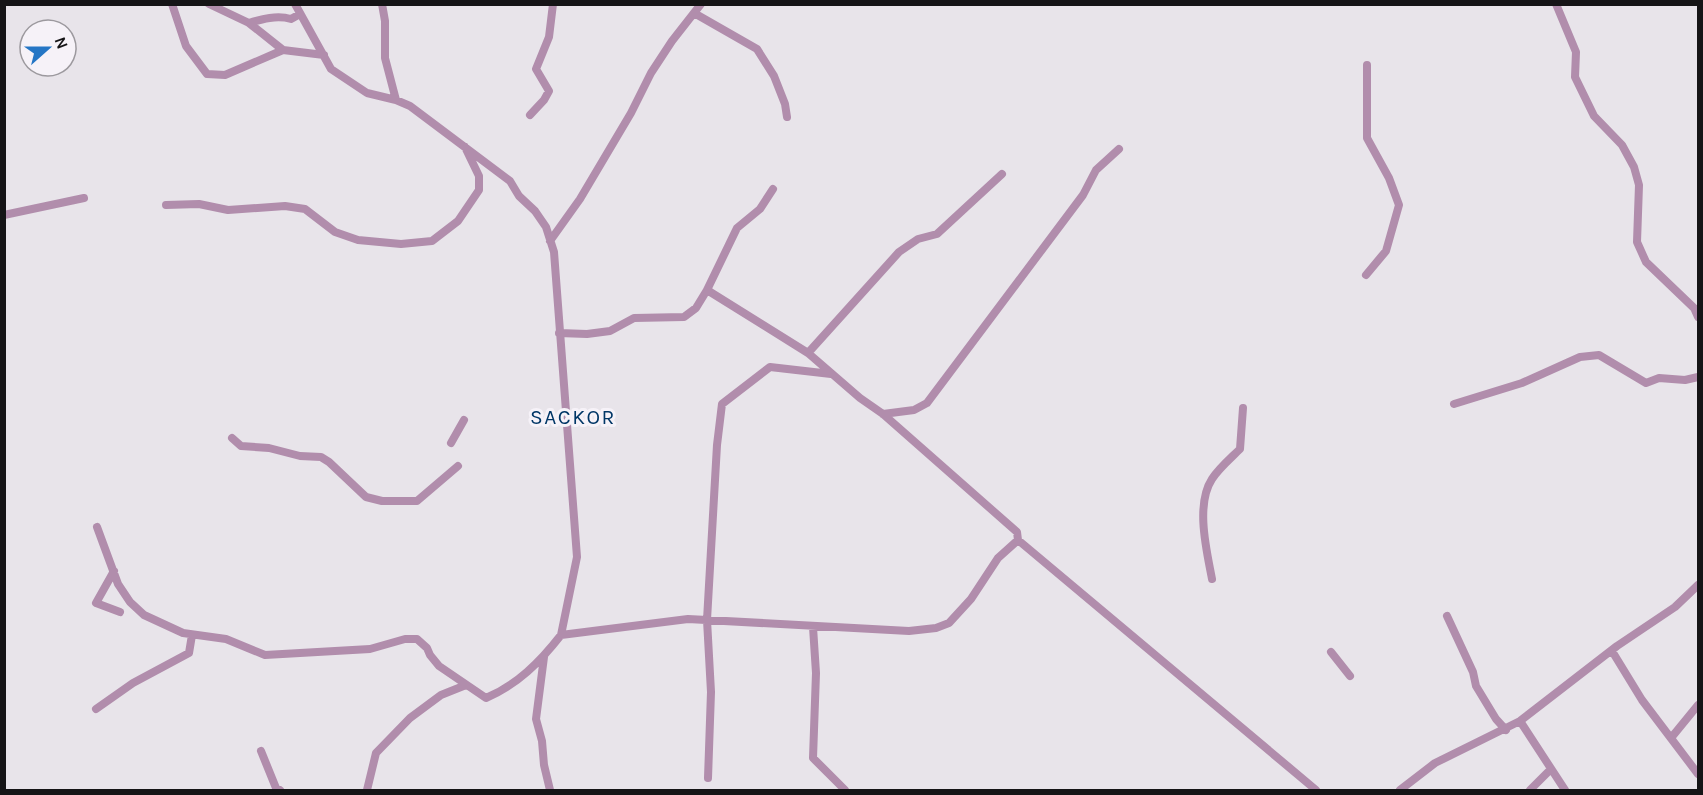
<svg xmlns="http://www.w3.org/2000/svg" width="1703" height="795" viewBox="0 0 1703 795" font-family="Karla,sans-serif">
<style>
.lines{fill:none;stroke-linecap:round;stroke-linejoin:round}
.minor{stroke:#b18dac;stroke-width:8}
.labels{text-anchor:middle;stroke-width:6;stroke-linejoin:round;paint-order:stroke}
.neighbourhood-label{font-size:21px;letter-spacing:1.5px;fill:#003666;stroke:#f6f2f8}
</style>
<rect width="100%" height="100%" fill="#e8e4ea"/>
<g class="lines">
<path class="minor" d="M172,4L186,46L207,74L225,75L283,50L324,55
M209,4L249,23L283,50
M295,4L331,69L367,93L396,100L410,106L510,181L519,196L535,211L546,227L554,252L577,557L561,635
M382,4L385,21V58L396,100
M1556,4L1576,52L1575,77L1594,116L1622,145L1634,167L1639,185L1637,242L1646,262L1694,308L1698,317
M694,13L757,49L774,76L785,104L787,117
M249,23C262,19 277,15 291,19L300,14
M530,115L544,100L549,91L536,69L549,37L553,4
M166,205L199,204L228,210L285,206L305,209L335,232L358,240L401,244L432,241L458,221L479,190V176L465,147
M4,215L84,198
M550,241L580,199L631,113L651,73L672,41L701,4
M1366,275L1386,251L1399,205L1389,178L1367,138V65
M707,290L737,228L760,209L773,189
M559,333L587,334L610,331L634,318L684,317L696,308L707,290L808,353L860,398L883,414L1017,532L1018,540
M808,353L899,252L918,239L937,234L1002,174
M1454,404L1522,383L1580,357L1599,355L1646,383L1659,378L1685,380L1698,377
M883,414L914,410L927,403L1083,195L1096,170L1119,149
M232,438L241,446L269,448L300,456L321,457L329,462L366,497L382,501H417L458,466
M451,443L464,420
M97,527L118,584L130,602L144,615L183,633L226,639L265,655L370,649L405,639H417L427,648L430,655L439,666L486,698C517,685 540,662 561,635L688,619L909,631L936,628L949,623L971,599L998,558L1018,540L1316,790
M114,571L96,603L120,612
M1212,579C1207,552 1195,505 1212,479C1219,468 1231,458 1240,449L1243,408
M1447,616L1473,672L1476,686L1496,719L1506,730
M813,627L816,673L813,758L845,790
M1612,651L1642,700L1698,774
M1331,652L1350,676
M544,657L536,719L542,741L544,765L550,790
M96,709L133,683L189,653L192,635
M1520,721L1565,790
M1671,738L1698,705
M261,751L276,788L280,790
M708,778L711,692L707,620L717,445L722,404L770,367L831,374
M367,790L376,753L410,718L441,695L466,685
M1400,790L1435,763L1520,721L1617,646L1675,607L1698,585
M1530,790L1550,770"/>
</g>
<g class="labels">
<g class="neighbourhood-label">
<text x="573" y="424">SACKOR</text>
</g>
</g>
<rect width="1703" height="795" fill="none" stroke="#151416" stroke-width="12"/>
<g transform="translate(48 48) rotate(69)"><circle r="28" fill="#f6f2f8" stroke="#9c999e" stroke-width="1.5"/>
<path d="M0-4.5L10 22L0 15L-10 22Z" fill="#2576c5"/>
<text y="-9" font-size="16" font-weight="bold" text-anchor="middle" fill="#151416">N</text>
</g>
</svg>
